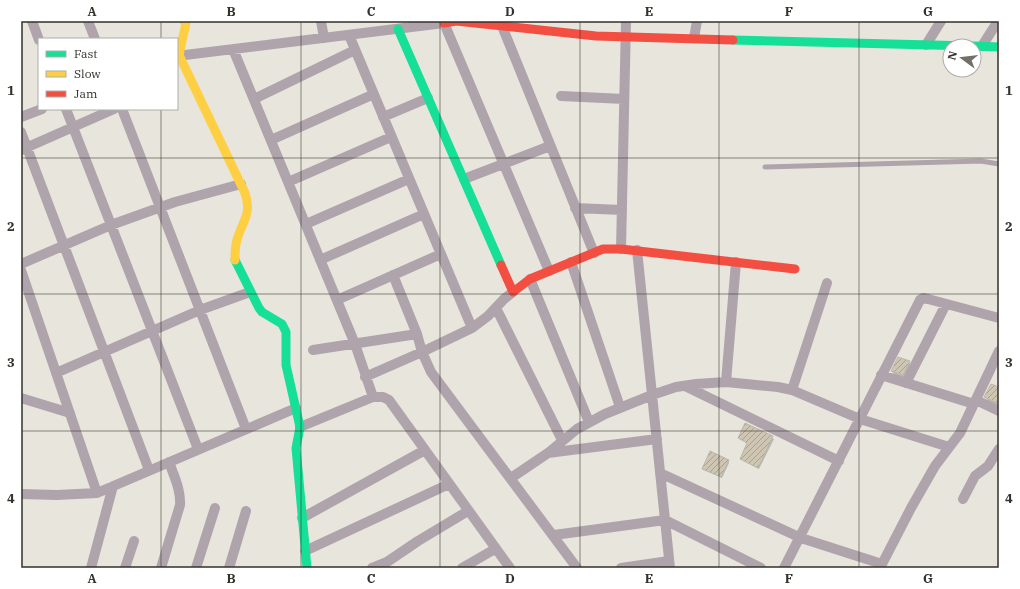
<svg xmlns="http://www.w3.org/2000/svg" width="1020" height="589" viewBox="0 0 1020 589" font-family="'IBM Plex Serif',serif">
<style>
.shadow{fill:#0003}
.building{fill:url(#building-hatch);stroke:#bab7af}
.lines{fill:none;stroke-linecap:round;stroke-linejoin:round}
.lane{stroke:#afa4ac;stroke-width:5}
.street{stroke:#afa4ac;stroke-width:10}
.fast{stroke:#16e098;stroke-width:9}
.slow{stroke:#ffcf43;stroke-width:9}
.jam{stroke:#f24e42;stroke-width:9}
.grid{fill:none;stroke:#34312b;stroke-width:1;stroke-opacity:0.55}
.neatline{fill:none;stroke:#34312b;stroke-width:1.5}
.grid-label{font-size:13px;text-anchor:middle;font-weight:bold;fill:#34312b}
</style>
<defs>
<pattern id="building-hatch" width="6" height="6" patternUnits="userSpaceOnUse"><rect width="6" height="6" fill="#cec6b2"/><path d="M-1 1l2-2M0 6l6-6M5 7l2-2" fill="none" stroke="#a8a191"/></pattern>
</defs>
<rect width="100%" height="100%" fill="#e8e5dc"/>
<path class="shadow" d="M909,362L911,366L905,378L894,375L892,371Z
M999,388V406L988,401L986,397Z
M746,424L774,439L759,469L741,459L748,444L739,438Z
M728,461L729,463L722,478L703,469Z"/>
<path class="building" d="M898,357L910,361L903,375L891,371Z
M991,384L999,387V404L984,397Z
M745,423L773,436L758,468L740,459L747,443L738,438Z
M710,451L729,460L721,477L702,469Z"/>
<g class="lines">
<path class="lane" d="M765,167L981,161L999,164"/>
<path class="street" d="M32,21L39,40
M88,21L95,39
M321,21L324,38
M502,26L594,253
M349,35L472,328
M694,38L697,21
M926,45L941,21
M982,46L998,21
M233,49L355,344L373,397
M177,56L444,23L549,271
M561,96L624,99
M254,99L355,50
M66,109L198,449
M122,109L246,429
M21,117L42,109
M383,117L428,98
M21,132L149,470
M271,140L374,94
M21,150L114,109
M464,179L550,146
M288,182L391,137
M575,208L622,210
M306,224L409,179
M621,249L626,21
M637,250L670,568
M320,260L424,214
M571,262L620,407
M21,264L111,225L175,202L241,184
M21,270L97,493
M393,275L417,334L422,352L431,372L577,568
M530,279L589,422
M337,300L441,254
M496,308L562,440
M313,350L417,334
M56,373L200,310L250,292
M881,375L974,404
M365,377L422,352L472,328L488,316L504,299L513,292
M726,382L736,262
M906,383L946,304
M685,386L839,461
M792,390L827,283
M21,398L70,413
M976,400L999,411
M300,427L373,397H383L389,400L510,568
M548,453L657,439
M660,473L801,538L882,564
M511,478L548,453L577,429L605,414L652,395L676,387L696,384L726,382L778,387L792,390L860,419L949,447
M21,494L57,495L97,493L296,408
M963,499L975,476L988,466L999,449
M302,518L425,450
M554,535L665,520L761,568
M305,551L449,484
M91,568L113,486
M125,568L134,541
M161,568L180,505C181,490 174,476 169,462
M196,568L215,508
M229,568L246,511
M372,568L387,562L418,541L468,511
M462,568L495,549
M621,568L669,561
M784,568L920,300L923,298L928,299L999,318
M880,568L911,508L935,466L960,433L999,351"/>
<path class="fast" d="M398,29L501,265
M733,40L972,46
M974,46L999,47
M235,260L259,308L262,312L282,324L286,332V365L300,427L296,448L307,568"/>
<path class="slow" d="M184,21L186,23L179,55L245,193C253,216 240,223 236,244C235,249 235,255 235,260"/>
<path class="jam" d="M444,21V23L456,21L596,36L733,40
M501,265L513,292L530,279L603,249H621L795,269"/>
</g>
<path class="grid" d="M161,21V39M301,21V568M440,21V568M580,21V568M719,21V568M859,21V568M161,109V568M21,158H999M21,294H999M21,431H999"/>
<rect width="1020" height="589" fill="none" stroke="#ffffff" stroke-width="44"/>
<rect x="38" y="38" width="140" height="72" fill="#ffffff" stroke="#aeadaa"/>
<rect x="46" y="51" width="20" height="6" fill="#16e098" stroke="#aeadaa"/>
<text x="74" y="58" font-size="12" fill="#34312b">Fast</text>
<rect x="46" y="71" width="20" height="6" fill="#ffcf43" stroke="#aeadaa"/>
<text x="74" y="78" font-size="12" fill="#34312b">Slow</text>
<rect x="46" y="91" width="20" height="6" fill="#f24e42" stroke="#aeadaa"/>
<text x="74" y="98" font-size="12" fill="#34312b">Jam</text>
<g transform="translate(962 58) rotate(285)"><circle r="19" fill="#ffffff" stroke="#aeadaa"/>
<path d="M0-3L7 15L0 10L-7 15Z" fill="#737069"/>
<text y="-6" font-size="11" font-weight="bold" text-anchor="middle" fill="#34312b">N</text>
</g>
<rect x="22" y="22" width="976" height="545" class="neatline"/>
<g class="grid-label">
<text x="92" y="16">A</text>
<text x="231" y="16">B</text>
<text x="371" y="16">C</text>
<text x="510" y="16">D</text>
<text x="649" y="16">E</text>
<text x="789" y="16">F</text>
<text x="928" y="16">G</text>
<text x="11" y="95">1</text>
<text x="1009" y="95">1</text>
<text x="11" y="231">2</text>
<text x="1009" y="231">2</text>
<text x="11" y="367">3</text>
<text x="1009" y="367">3</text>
<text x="11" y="503">4</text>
<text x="1009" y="503">4</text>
<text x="92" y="583">A</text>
<text x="231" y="583">B</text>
<text x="371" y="583">C</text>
<text x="510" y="583">D</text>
<text x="649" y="583">E</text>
<text x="789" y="583">F</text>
<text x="928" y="583">G</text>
</g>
</svg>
